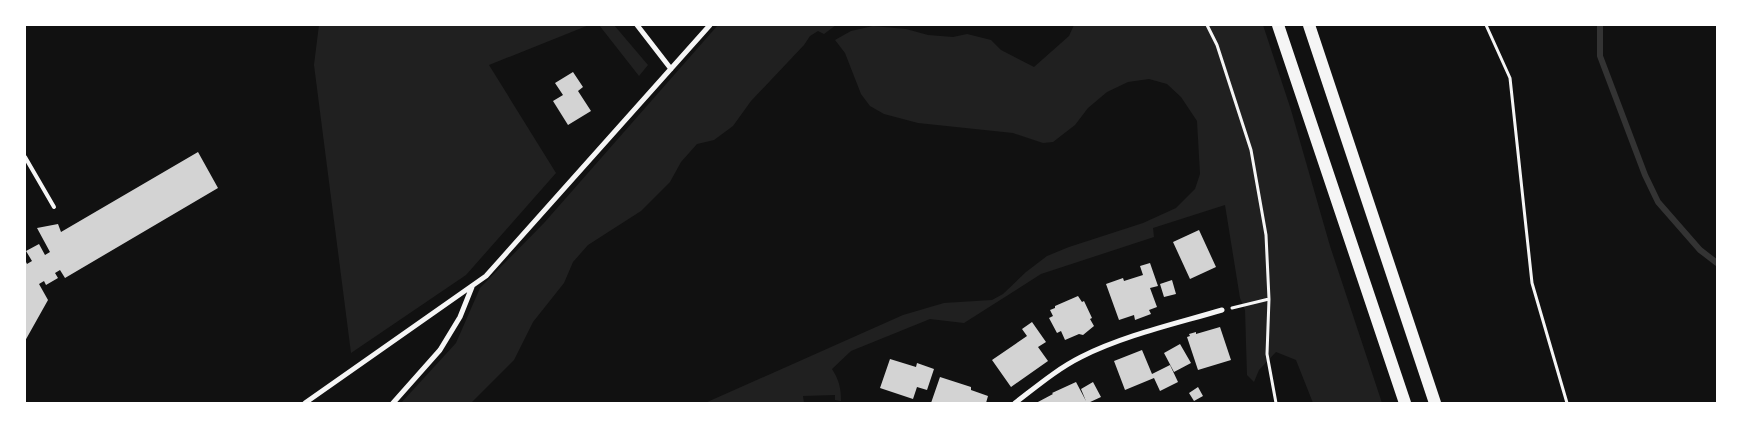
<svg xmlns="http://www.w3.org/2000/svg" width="1742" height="428" viewBox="0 0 1742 428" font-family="Georgia,serif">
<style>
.green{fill:#202020}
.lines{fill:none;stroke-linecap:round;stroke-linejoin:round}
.stream{stroke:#333;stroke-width:6}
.building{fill:#d3d3d3}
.path{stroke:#f5f5f5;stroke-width:3}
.service{stroke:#f5f5f5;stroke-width:4}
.minor{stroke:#f5f5f5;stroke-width:5}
.primary{stroke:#f5f5f5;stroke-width:12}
</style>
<rect width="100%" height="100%" fill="#111"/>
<path class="green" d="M319,25H589L489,65L556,173L466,275L351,353L314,65Z
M599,25H614L648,65L639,76Z
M718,25H836L824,34L818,31L810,36L804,45L751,101L733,126L714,140L697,144L681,162L670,182L641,211L588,245L573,262L564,283L533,322L514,360L471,403H401L456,343L480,288L544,223Z
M1074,25H1263L1291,110L1330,246L1382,403H1313L1296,360L1276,352L1259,370L1254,382L1247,375L1245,310L1240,298L1225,205L1153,228L1154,237L1041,274L964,323L930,319L851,351L832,369C839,380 841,388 841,401L835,400V395L803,396L804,403H705L903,315L944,303L992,300L1003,294L1026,272L1047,256L1069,247L1143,223L1176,208L1195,189L1200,174L1197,121L1181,97L1167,84L1149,79L1128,82L1107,92L1088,108L1075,125L1053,142L1043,143L1013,133L918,123L884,114L870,106L861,94L845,53L835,40L851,31L873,26L906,29L928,35L953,37L967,34L991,40L1001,50L1034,67L1069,36Z"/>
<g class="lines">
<path class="stream" d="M1600,25V56L1645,175L1658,202L1700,250L1717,263"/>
</g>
<path class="building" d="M573,72L583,87L578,91L591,111L568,125L553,101L563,95L555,83Z
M198,152L218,188L65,278L60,270L55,273L58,278L46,285L44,281L39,284L48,300L25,341V260L27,264L32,261L26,251L39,244L45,255L50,252L37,228L58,224L61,232Z
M1199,230L1216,267L1190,279L1173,242Z
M1150,263L1158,286L1150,288L1157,307L1149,310L1151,314L1135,320L1134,315L1119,320L1106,284L1123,278L1124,281L1143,275L1140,266Z
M1172,280L1176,294L1164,297L1160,284Z
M1078,296L1082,302L1084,301L1092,318L1090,319L1094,326L1083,335L1079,334L1065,340L1061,331L1057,333L1049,318L1053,316L1050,310L1055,308V306Z
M1032,322L1046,342L1038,347L1048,361L1011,387L992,360L1027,336L1022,329Z
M1220,327L1231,360L1198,370L1187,337L1190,336L1189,334L1196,332V334Z
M1180,344L1191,363L1174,372L1164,353Z
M1142,350L1152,374L1170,365L1178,382L1160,391L1154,378L1125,390L1114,361Z
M890,359L916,367L917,363L934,369L927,390L917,387L913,399L880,388Z
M940,377L971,387V390L988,396L986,403H931Z
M1076,382L1086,401L1081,389L1093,382L1101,397L1088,403H1036L1053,394L1052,393Z
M1198,387L1203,396L1194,401L1189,393Z"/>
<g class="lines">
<path class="path" d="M1207,25L1217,45L1251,150L1266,235L1269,299L1267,354L1276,403
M1486,25L1510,78L1532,283L1567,403
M1232,308L1269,299"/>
<path class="service" d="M25,157L54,207"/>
<path class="minor" d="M637,25L671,69
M305,403L486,276L710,25
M393,403L440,350L460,317L472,287
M1015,403C1036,387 1057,369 1081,357C1125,335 1175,324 1222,310"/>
<path class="primary" d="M1278,25L1405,403
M1309,25L1435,403"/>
</g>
<rect width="1742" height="428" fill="none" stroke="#ffffff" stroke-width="52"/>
</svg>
